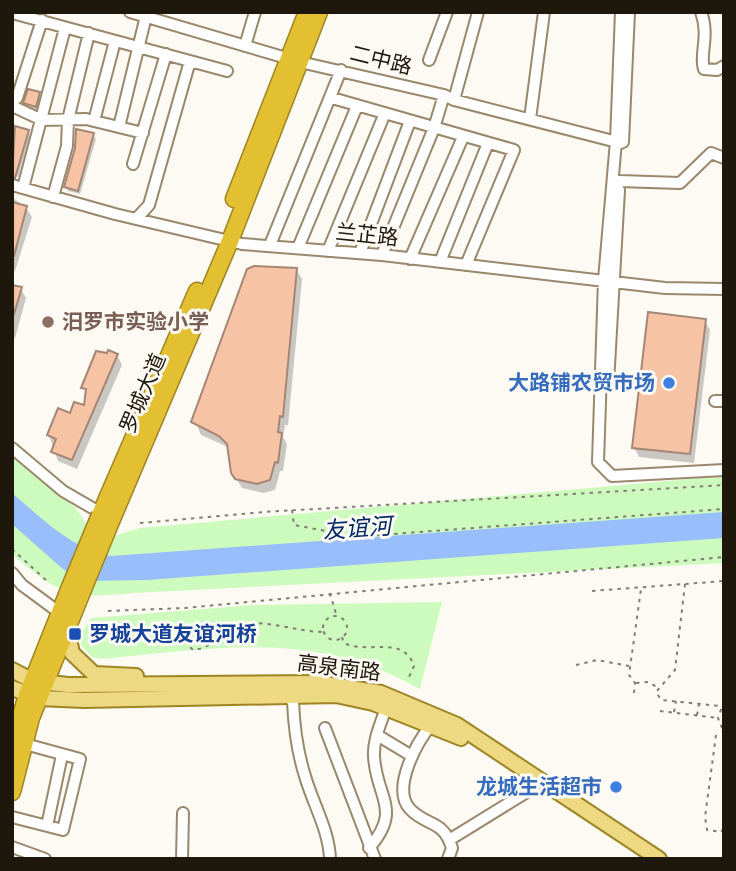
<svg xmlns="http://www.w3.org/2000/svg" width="736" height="871" viewBox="0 0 736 871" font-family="'Open Sans','Noto Sans SC',sans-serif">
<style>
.green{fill:#cdfbbe}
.water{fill:#98befb}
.shadow{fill:#0003}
.building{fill:#f7c3a5;stroke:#a48675;stroke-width:2}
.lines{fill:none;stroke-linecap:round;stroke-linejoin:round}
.minor-casing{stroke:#99886c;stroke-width:14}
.major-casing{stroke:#9d8524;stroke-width:18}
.highway-casing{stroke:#9d8524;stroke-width:19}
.path{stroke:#837e75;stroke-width:2;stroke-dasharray:3.5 5;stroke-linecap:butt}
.minor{stroke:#fff;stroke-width:10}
.major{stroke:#eed983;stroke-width:14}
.highway{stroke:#e2c031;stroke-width:16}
.highway-bridge-casing{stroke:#9d8524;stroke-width:19;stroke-linecap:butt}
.highway-bridge{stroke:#e2c031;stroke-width:16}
.education-dot{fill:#8d6e63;stroke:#fdf9f3;stroke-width:2.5}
.shop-dot{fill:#3f7fe0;stroke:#fdf9f3;stroke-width:2.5}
.transit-dot{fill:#1a4fb4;stroke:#fdf9f3;stroke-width:2.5}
.labels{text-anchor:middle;stroke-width:6;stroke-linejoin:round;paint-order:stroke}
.street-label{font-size:21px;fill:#1e170c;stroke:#fdf9f3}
.education-label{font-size:21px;font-weight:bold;fill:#785e54;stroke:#fdf9f3;text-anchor:start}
.shop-label{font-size:21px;font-weight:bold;fill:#366cbe;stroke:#fdf9f3;text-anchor:end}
.transit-label{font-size:21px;font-weight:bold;fill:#164399;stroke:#fdf9f3;text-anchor:start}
.water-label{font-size:23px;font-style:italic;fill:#002767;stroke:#fdf9f3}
</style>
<rect width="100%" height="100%" fill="#fdf9f3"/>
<path class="green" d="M12,454L76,508L89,528L114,536L140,528L724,476V563L133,593C72,600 58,594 12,554Z
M442,602L420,689C314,629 216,648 102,659L92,657L81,645L82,633L91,618L253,605Z"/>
<path class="water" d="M12,493C43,519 70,548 111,556L724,512V538L147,580L83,581L64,570L12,524Z"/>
<path class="shadow" d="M39,94L41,98L38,110L28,107L25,102Z
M16,128L28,132L30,136L18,177L12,175V141Z
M93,135L96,139L80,194L68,191L66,187Z
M12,197L26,208L32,217L15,271L12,270Z
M296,269L302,279L288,425H285L283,437L287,444L283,471H280L275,490L263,493L242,488L232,472L230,448L201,435L194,418Z
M12,286L21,289L26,298L15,338L12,337Z
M704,320L710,330L694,463L639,457L634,447Z
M108,355H117L122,365L77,469L58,461L49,435L71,415L85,408L87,394L83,387Z"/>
<path class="building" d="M28,89L40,92L36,107L23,103Z
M15,126L29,130L15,178L12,177Z
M76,129L94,133L78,191L64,187L75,148Z
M12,202L27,206L14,256H12Z
M254,266L297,268L283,417L280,416L278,432L282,433L278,463L275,462L270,480L257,484L235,479L231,473L227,444L219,436L191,422L247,269Z
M12,285L22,287L14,314H12Z
M648,312L706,319L690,454L632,448Z
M108,350L118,354L72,460L51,452L56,439L47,435L58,408L70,413L74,402L84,405L86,389L81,388L96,351L107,353Z"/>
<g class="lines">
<g class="minor-casing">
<path id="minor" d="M130,12L300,62L444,95L454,100L621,143
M621,12L616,141L604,280L598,462L612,476L724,470
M701,12C710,36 699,55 704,69L717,70L724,66
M12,13L227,71
M245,46L255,12
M429,60L447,12
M332,98L514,150L466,265
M454,100L478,12
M12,103L17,98L42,20
M12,106L42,120L86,119L143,133
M530,119L544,12
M94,121L115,41
M119,127L146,16
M623,142L629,12
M133,164L166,54
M619,181L680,183L711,153L724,158
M12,185L115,214L242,244L382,255L665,288L724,289
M23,188L65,28
M53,197L67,146L68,120L89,33
M136,219L149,205L190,61
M270,245L341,70
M298,248L357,106
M328,251L385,113
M360,253L410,121
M382,255L434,128L444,95
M410,259L463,137
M440,262L488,143
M608,383L619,190
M715,401H724
M12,448L63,491L101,513
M12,573L22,585L60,613
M283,695L293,701C294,727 297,751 305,776C313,804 329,830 330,859
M431,725C417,742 391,789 410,809C427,827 443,819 452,848L448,859
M325,728L375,859
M377,735L412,756
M12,817L63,830L80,759L25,744
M47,826L62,755
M449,840L535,787
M12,847L45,859
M369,848C403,809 376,798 374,756C373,740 381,723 386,708
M182,859L183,813"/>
</g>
<g class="major-casing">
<path id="major" d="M67,630L72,653L94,674L136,676
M12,670L33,681L68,685L319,683L381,693L457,725L659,859
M12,688L39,698L84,700L336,695L373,703L461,738"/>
</g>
<g class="highway-casing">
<path id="highway" d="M234,199L307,12
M100,515L197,291
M112,519L230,241L319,12
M12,746L27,695L70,587
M12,792L31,718L82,592"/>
</g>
<path class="path" d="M12,465H13
M292,510L294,525L337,533L340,538L724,509
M140,523L264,512L724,485
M12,549L48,582
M685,584L675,670L656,692L661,700L720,706
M592,591L724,581
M330,593L336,614
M108,611L185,608L724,557
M323 628a12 12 0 1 1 24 0a12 12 0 1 1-24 0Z
M116,635L186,643L193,650C214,648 226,629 247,624C264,620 301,632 323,632
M342,637L344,643C368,655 403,634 414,666L409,677
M576,665L597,660L629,666
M636,683L648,682L657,687
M634,693L635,683L629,675L641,589
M724,701L718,718L724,733
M660,711L718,718
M674,712L676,701
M697,715L699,704
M716,735L705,817L707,830L721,832L724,828"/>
<use href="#minor" class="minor"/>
<use href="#major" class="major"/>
<use href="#highway" class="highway"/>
<g class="highway-bridge-casing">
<path id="highway-bridge" d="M70,587L100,515
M82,592L112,519"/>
</g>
<use href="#highway-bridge" class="highway-bridge"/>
</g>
<circle class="education-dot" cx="48" cy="322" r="7"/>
<g class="shop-dot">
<circle cx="669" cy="383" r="7"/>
<circle cx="616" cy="787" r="7"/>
</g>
<rect class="transit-dot" x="68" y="627" width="14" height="14" rx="3.5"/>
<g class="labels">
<g class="street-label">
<text transform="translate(381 60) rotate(14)" y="7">二中路</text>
<text transform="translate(367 235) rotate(6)" y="7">兰芷路</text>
<text transform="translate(143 393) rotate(-67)" y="7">罗城大道</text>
<text transform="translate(339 668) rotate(7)" y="7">高泉南路</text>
</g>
<g class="education-label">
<text x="62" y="329">汨罗市实验小学</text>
</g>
<g class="shop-label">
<text x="655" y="390">大路铺农贸市场</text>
<text x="602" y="794">龙城生活超市</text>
</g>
<g class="transit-label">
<text x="89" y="641">罗城大道友谊河桥</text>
</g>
<g class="water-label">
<text transform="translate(357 528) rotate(-4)" y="8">友谊河</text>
</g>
</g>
<rect width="736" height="871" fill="none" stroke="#1e170c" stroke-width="28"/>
</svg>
